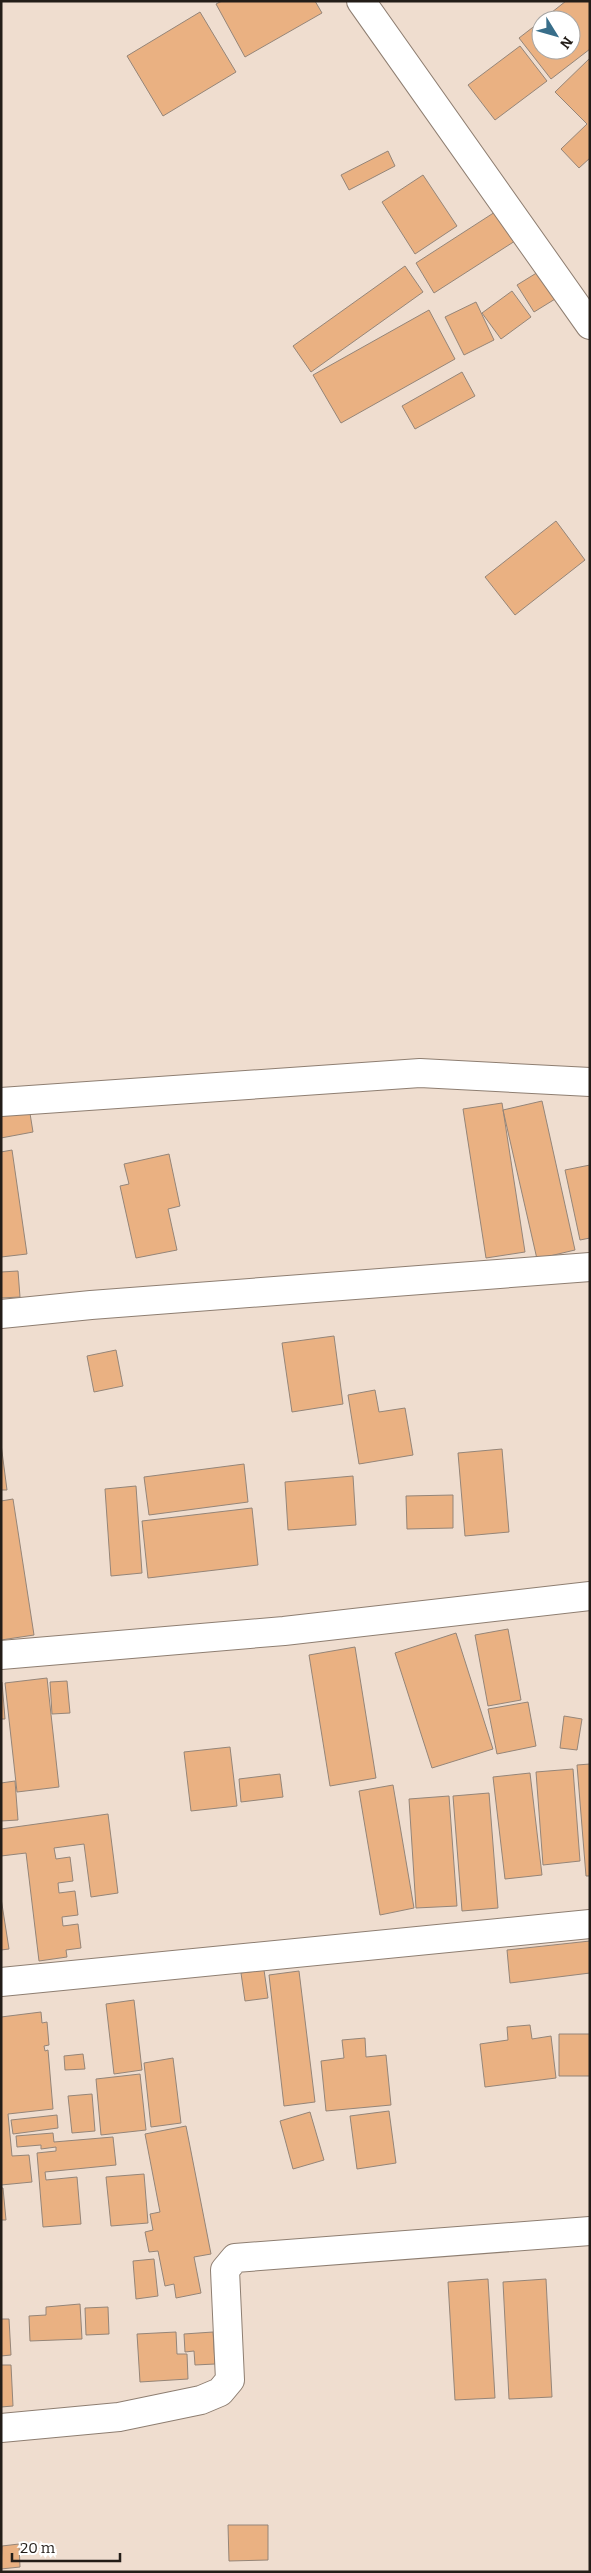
<svg xmlns="http://www.w3.org/2000/svg" width="591" height="2573" viewBox="0 0 591 2573" font-family="Bitter,serif">
<style>
.building{fill:#eab182;stroke:#958578}
.lines{fill:none;stroke-linecap:round;stroke-linejoin:round}
.minor-casing{stroke:#8e7e71;stroke-width:30}
.minor{stroke:#fff;stroke-width:28}
</style>
<rect width="100%" height="100%" fill="#efddcf"/>
<path class="building" d="M222,1H315L322,13L245,57L216,4Z
M566,1H590V49L551,79L519,38L541,21V50H571V20H542Z
M200,12L236,72L163,116L127,56Z
M520,46L547,81L495,120L468,85Z
M590,58V158L579,168L561,149L587,124L555,92Z
M388,151L395,166L349,190L341,175Z
M423,175L457,226L415,254L382,202Z
M495,212L515,241L434,293L416,263Z
M405,266L423,292L311,372L293,346Z
M543,269L560,296L534,312L517,285Z
M512,291L531,317L501,339L482,313Z
M476,302L494,340L464,355L445,317Z
M429,310L455,359L341,423L313,375Z
M462,372L475,396L415,429L402,406Z
M556,521L585,560L515,615L485,577Z
M28,1101L33,1132L1,1138V1106Z
M542,1101L575,1250L537,1259L503,1110Z
M502,1103L525,1252L486,1258L463,1109Z
M12,1150L27,1254L1,1257V1152Z
M169,1154L180,1206L168,1209L177,1250L136,1258L120,1186L129,1184L124,1164Z
M590,1165V1238L580,1240L565,1170Z
M18,1271L20,1297L1,1298V1272Z
M334,1336L343,1404L292,1412L282,1343Z
M116,1350L123,1386L94,1392L87,1356Z
M375,1390L379,1412L405,1408L413,1455L359,1464L348,1395Z
M1,1444L7,1490H1Z
M502,1449L509,1532L465,1536L458,1453Z
M244,1464L248,1502L149,1515L144,1477Z
M353,1476L356,1525L288,1530L285,1482Z
M136,1486L142,1573L111,1576L105,1489Z
M453,1495V1528L407,1529L406,1496Z
M13,1499L34,1635L1,1640V1501Z
M252,1508L258,1565L148,1578L142,1521Z
M508,1629L521,1700L488,1706L475,1635Z
M456,1633L493,1749L432,1768L395,1653Z
M355,1647L376,1778L330,1786L309,1655Z
M47,1678L59,1787L17,1792L5,1683Z
M67,1681L70,1713L52,1714L50,1682Z
M2,1682L5,1719H1V1682Z
M528,1702L536,1746L497,1754L488,1709Z
M564,1716L582,1719L577,1750L560,1748Z
M230,1747L237,1806L191,1811L184,1752Z
M590,1764V1876H586L577,1765Z
M573,1769L580,1861L543,1865L536,1772Z
M530,1773L542,1875L505,1879L493,1777Z
M280,1774L283,1797L241,1802L239,1779Z
M15,1781L18,1820L1,1821V1783Z
M393,1785L414,1908L380,1915L359,1791Z
M489,1793L498,1908L462,1911L453,1796Z
M449,1796L457,1906L416,1908L409,1799Z
M108,1814L118,1893L91,1897L84,1844L54,1848L56,1859L70,1857L73,1881L58,1883L59,1893L75,1891L78,1915L62,1917L63,1926L78,1924L81,1948L66,1950L67,1957L39,1961L26,1853L1,1856V1829Z
M1,1898L9,1949L1,1950Z
M590,1941V1973L510,1983L507,1950Z
M264,1970L268,1998L245,2001L241,1973Z
M299,1971L315,2102L284,2106L269,1975Z
M134,2000L142,2070L114,2074L106,2004Z
M41,2012L42,2023L47,2022L49,2045L44,2046L45,2051L48,2050L53,2109L8,2114L12,2156L29,2155L32,2182L1,2185V2017Z
M530,2025L532,2039L551,2036L556,2078L485,2087L480,2044L508,2040L507,2027Z
M559,2034H590V2076H559Z
M365,2038L366,2057L386,2055L391,2105L326,2111L321,2061L344,2058L342,2040Z
M83,2054L85,2069L65,2070L64,2056Z
M173,2058L181,2123L151,2127L144,2063Z
M140,2074L146,2130L101,2135L96,2079Z
M92,2094L95,2131L72,2133L68,2096Z
M389,2111L396,2163L357,2169L350,2116Z
M310,2112L324,2160L293,2169L280,2121Z
M57,2115L58,2128L13,2134L11,2120Z
M186,2126L211,2254L194,2257L201,2293L176,2298L174,2284L165,2286L158,2251L149,2252L145,2232L153,2230L150,2214L160,2212L145,2134Z
M53,2133L54,2142L113,2137L116,2165L45,2172L46,2180L77,2177L81,2224L43,2227L37,2153L56,2151V2147L41,2149V2145L17,2147L16,2136Z
M144,2174L148,2223L111,2226L106,2177Z
M1,2188H3L6,2220H1Z
M154,2259L158,2296L136,2299L133,2261Z
M488,2279L495,2398L455,2400L448,2282Z
M546,2279L552,2397L509,2399L503,2282Z
M80,2304L82,2339L30,2341L29,2316L46,2315V2307Z
M108,2307L109,2334L86,2335L85,2308Z
M1,2319H9L11,2355L1,2356Z
M176,2332L177,2354H187L188,2379L140,2382L137,2334Z
M213,2332L215,2364L195,2365L194,2351L185,2352L184,2334Z
M1,2365H11L13,2406L1,2407Z
M228,2525H268V2560L229,2561Z
M19,2544L20,2567L1,2569L2,2546Z"/>
<g class="lines">
<g class="minor-casing">
<path id="minor" d="M361,1L590,325
M1,1102L420,1073L590,1082
M1,1314L91,1305L590,1267
M1,1655L284,1631L590,1596
M1,1982L590,1924
M1,2428L119,2417L201,2400L220,2392L230,2380L225,2270L235,2258L590,2231"/>
</g>
<use href="#minor" class="minor"/>
</g>
<rect width="591" height="2573" fill="none" stroke="#231d18" stroke-width="5"/>
<g transform="translate(556 35) rotate(127)"><circle r="24" fill="#ffffff" stroke="#a7a5a3"/>
<path d="M0-4L9 19L0 12L-9 19Z" fill="#386e8a"/>
<text y="-8" font-size="14" font-weight="bold" text-anchor="middle" fill="#231d18">N</text>
</g>
<path d="M12 2553v8h108v-8" fill="none" stroke="#231d18" stroke-width="2.5"/>
<text x="20" y="2553" font-size="15" fill="#231d18" stroke="#ffffff" stroke-width="4" paint-order="stroke">20 m</text>
</svg>
